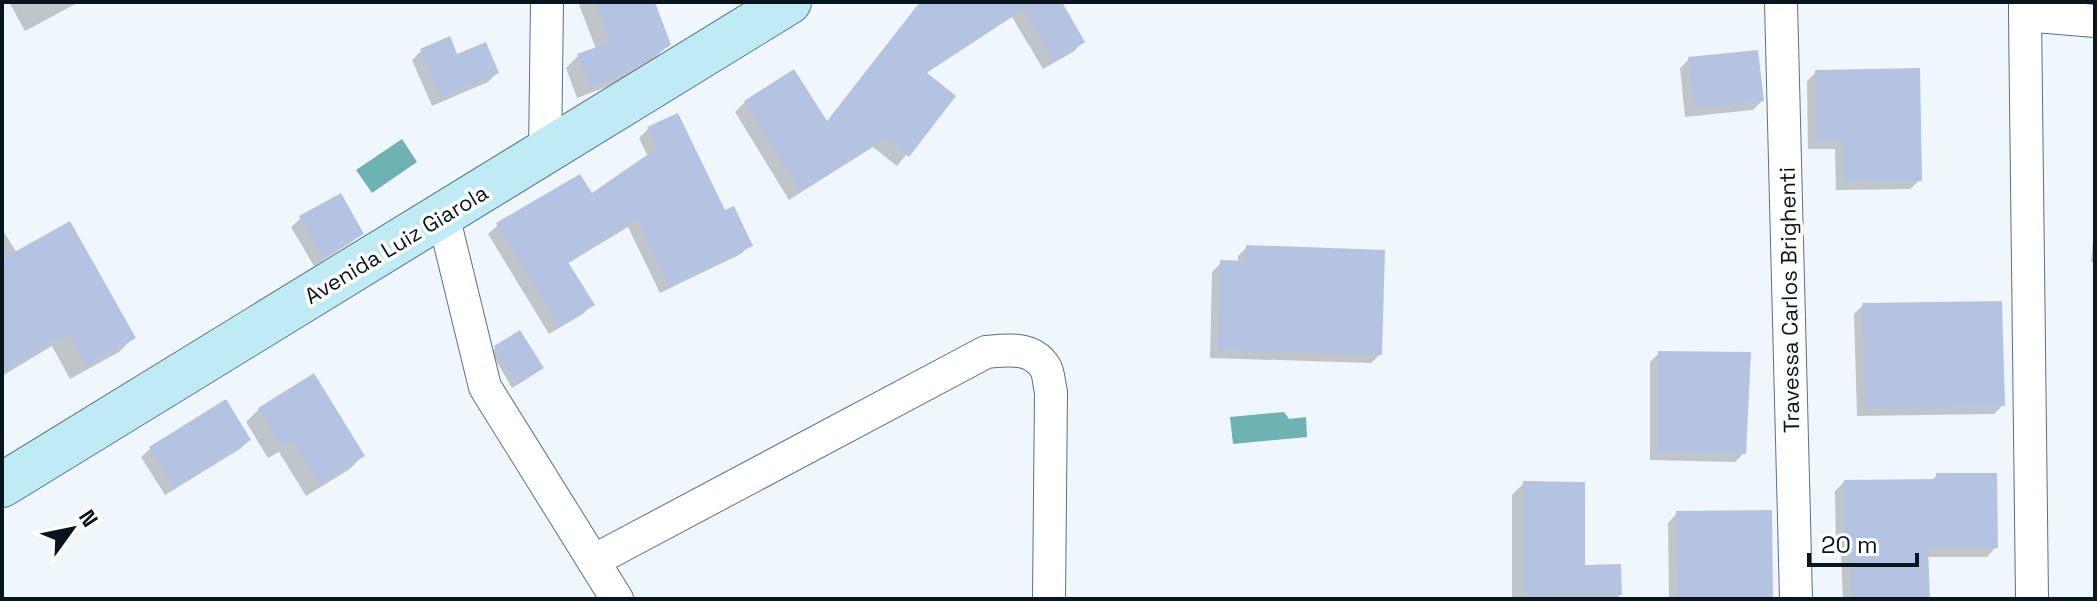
<svg xmlns="http://www.w3.org/2000/svg" width="2097" height="601" viewBox="0 0 2097 601" font-family="'Space Grotesk',sans-serif">
<style>
.water{fill:#6eb3b1}
.shadow{fill:#0003}
.building{fill:#b5c3e3}
.lines{fill:none;stroke-linecap:round;stroke-linejoin:round}
.street-casing{stroke:#567289;stroke-width:34}
.secondary-casing{stroke:#567289;stroke-width:46}
.street{stroke:#fff;stroke-width:32}
.secondary{stroke:#bfebf5;stroke-width:44}
.labels{text-anchor:middle;stroke-width:7;stroke-linejoin:round;paint-order:stroke}
.street-label{font-size:22px;fill:#09151d;stroke:#fff}
</style>
<rect width="100%" height="100%" fill="#f0f7fc"/>
<path class="water" d="M402,139L417,162L372,193L356,170Z
M1284,412L1289,419L1306,417L1307,437L1233,444L1230,417Z"/>
<path class="shadow" d="M9,2H79L25,31Z
M578,2H653L669,44L656,57L609,86L577,98L566,68L578,56L596,49Z
M921,2H1059L1083,42L1073,52L1043,69L1012,17L925,74L954,96L897,166L873,147L789,200L735,112L745,102L826,123Z
M421,51L456,56L497,73L488,82L432,106L412,60Z
M1689,59L1762,101L1753,110L1685,117L1680,68Z
M1816,72L1920,180L1910,189L1836,190L1835,149H1808L1807,81Z
M648,129L750,245L741,254L660,293L628,227L567,264L592,304L583,314L549,334L488,234L498,225L591,196L648,157L639,138Z
M301,218L361,233L352,242L314,266L291,227Z
M2095,219V263L2091,262Z
M2,229L17,253L133,338L119,352L70,379L52,346L2,376Z
M1247,247L1380,354L1371,363L1210,358L1212,272L1221,263H1238V256Z
M1863,305L2003,405L1994,414L1857,416L1854,314Z
M496,347L537,372L512,388L491,352Z
M1659,353L1744,453L1735,462L1650,460V362Z
M259,409L362,456L350,469L306,496L279,452L268,458L246,422Z
M249,440L240,449L165,495L141,457L151,448Z
M1937,475L1996,547L1987,557H1927L1928,599H1843L1841,554H1836L1835,491L1844,482L1931,481Z
M1524,483L1583,567L1620,595L1616,599H1512V495Z
M1677,513L1771,599H1669L1668,523Z"/>
<path class="building" d="M595,2H655L671,45L624,74L590,87L577,54L610,42Z
M920,2H1062L1085,42L1054,61L1023,9L926,72L956,96L909,157L885,138L800,191L744,101L794,69L827,121Z
M450,36L457,54L486,42L499,73L441,98L420,49Z
M1758,50L1764,101L1694,108L1688,57Z
M1920,68L1922,181H1844L1843,141H1816L1815,70Z
M678,113L725,210L734,206L753,246L669,286L637,219L568,262L595,305L559,326L496,223L580,174L592,193L657,148L647,127Z
M341,193L364,234L323,258L299,216Z
M70,221L136,338L86,366L68,333L2,372V259Z
M1246,245L1385,250L1382,355L1218,350L1220,260L1246,261Z
M2002,301L2005,406L1865,408L1862,303Z
M520,330L544,368L517,385L494,346Z
M1658,351L1751,352L1746,454L1658,452Z
M314,373L365,456L319,484L292,441L282,447L258,408Z
M226,399L251,440L174,487L149,447Z
M1936,473H1997L1998,548H1928L1930,599H1851L1850,546H1844V480L1936,479Z
M1523,481L1585,482V565L1621,564L1622,595H1523Z
M1772,510L1773,599H1678L1676,511Z"/>
<g class="lines">
<g class="street-casing">
<path id="street" d="M1781,2L1796,599
M2025,2V15L2095,21
M2025,15L2032,599
M545,152L547,2
M443,215L485,387L617,599
M593,561L986,352C1007,350 1032,346 1045,367C1049,373 1049,385 1051,392L1049,599"/>
</g>
<g class="secondary-casing">
<path id="secondary" d="M2,485L789,2"/>
</g>
<use href="#street" class="street"/>
<use href="#secondary" class="secondary"/>
</g>
<g class="labels">
<g class="street-label">
<text transform="translate(396 244) rotate(-31)" y="8">Avenida Luiz Giarola</text>
<text transform="translate(1789 300) rotate(-91)" y="8">Travessa Carlos Brighenti</text>
</g>
</g>
<rect width="2097" height="601" fill="none" stroke="#09151d" stroke-width="8"/>
<g transform="translate(72 529) rotate(57)" stroke="#ffffff" stroke-width="6" paint-order="stroke">
<path d="M0-6L14 30L0 20L-14 30Z" fill="#09151d"/>
<text y="-12" font-size="22" font-weight="bold" text-anchor="middle" fill="#09151d">N</text>
</g>
<path d="M1809 553v12h108v-12" fill="none" stroke="#09151d" stroke-width="4"/>
<text x="1821" y="553" font-size="24" fill="#09151d" stroke="#ffffff" stroke-width="6" paint-order="stroke">20 m</text>
</svg>
